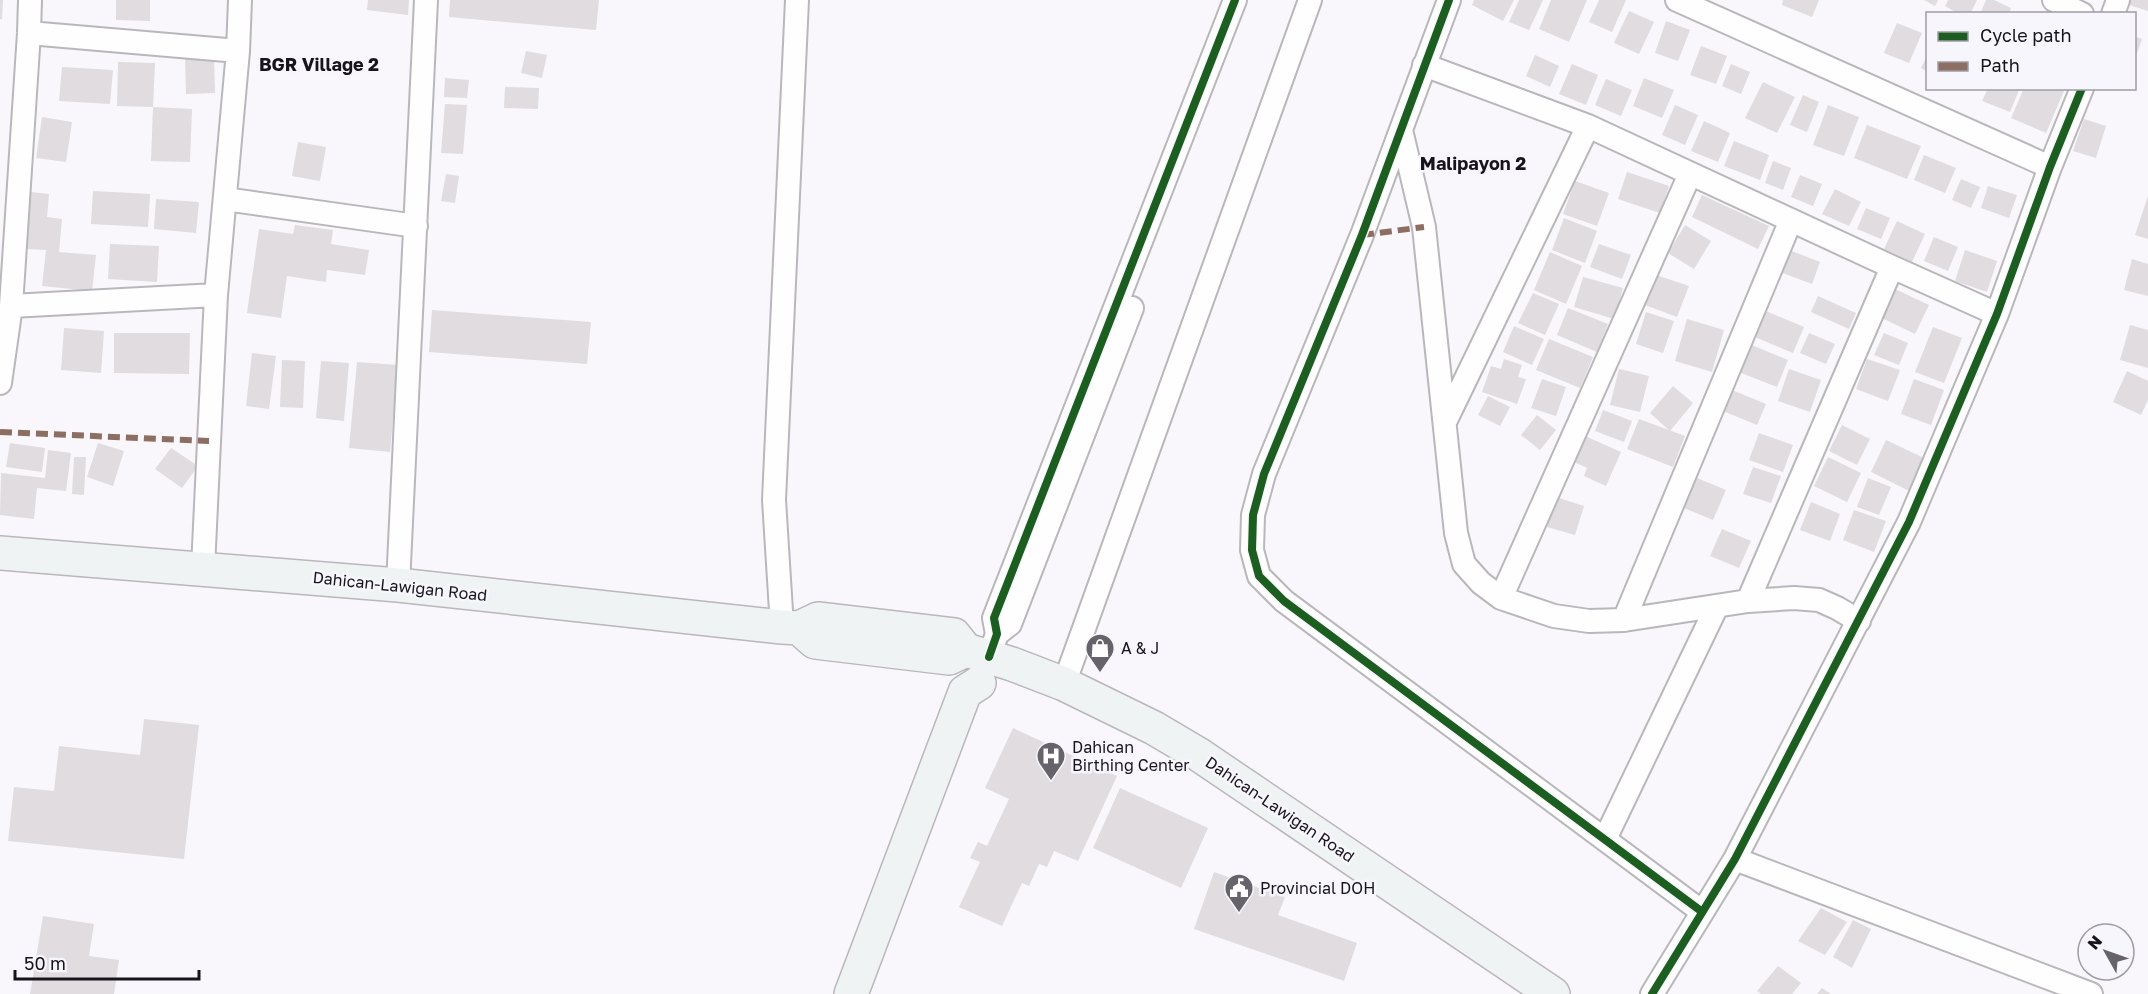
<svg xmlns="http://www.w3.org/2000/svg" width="2148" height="994" viewBox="0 0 2148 994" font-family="'Golos Text',sans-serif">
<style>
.building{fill:#e0dce0}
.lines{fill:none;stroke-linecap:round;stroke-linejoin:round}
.street-casing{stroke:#b9b7bc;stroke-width:26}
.secondary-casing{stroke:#b9b7bc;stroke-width:36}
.street{stroke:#fefeff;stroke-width:22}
.secondary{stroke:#f0f3f4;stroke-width:33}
.quiet{stroke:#8d6e63;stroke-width:6;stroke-dasharray:12 6;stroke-linecap:butt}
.cycleway-casing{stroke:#f8f6fd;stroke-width:11}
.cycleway{stroke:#1b5e20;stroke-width:8}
.labels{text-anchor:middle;stroke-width:5;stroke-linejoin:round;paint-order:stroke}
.street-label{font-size:16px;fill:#17151b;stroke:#f8f6fd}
.poi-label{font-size:16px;fill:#17151b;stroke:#f8f6fd;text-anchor:start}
.neighbourhood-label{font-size:18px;font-weight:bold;fill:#17151b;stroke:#f8f6fd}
</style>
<rect width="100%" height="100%" fill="#f9f7fc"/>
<path class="building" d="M0,0H3L2,19H0Z
M116,0H150V21L116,20Z
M368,0H409L408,15L367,10Z
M450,0H599L596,30L449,17Z
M1474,0H1514L1503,21L1472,5Z
M1519,0H1543L1529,30L1509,22Z
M1551,0H1587L1569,42L1539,29Z
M1599,0H1626L1612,32L1589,22Z
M1783,0H1819L1812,17L1782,5Z
M1924,0H1938L1935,6Z
M1948,0H1977L1970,14H1959L1945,6Z
M1986,0H1994L2011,8L2009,14H1980Z
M2130,0H2148V11L2129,5Z
M1629,11L1654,22L1639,54L1614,43Z
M1666,21L1690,30L1678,61L1655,53Z
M1897,23L1922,33L1909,63L1884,53Z
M2134,36L2142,39L2135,59H2134Z
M1701,46L1727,56L1716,84L1690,75Z
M526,51L547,55L542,78L521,73Z
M1928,54V72L1921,68Z
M1535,55L1559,66L1550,87L1526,76Z
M214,56L215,93L186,94L185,57Z
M118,62L155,63L153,107L117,106Z
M1572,64L1598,75L1586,105L1559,94Z
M1731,64L1750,72L1741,94L1722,86Z
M62,67L113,70L110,104L59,101Z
M445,78L469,80L467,98L444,97Z
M1644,78L1674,90L1662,118L1633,106Z
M1606,79L1632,90L1621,116L1595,105Z
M1763,82L1795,97L1777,133L1745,118Z
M505,87L539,88L538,109L504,108Z
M1988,88H2020L2010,112L1982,101Z
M2024,88H2058L2064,91L2046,133L2011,118Z
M1803,95L1819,102L1807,132L1790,125Z
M445,104L467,105L463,154L441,153Z
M1675,105L1698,115L1685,145L1662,135Z
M1828,105L1859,117L1844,156L1813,145Z
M153,107L192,109L190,162L151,161Z
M42,117L72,122L66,162L36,158Z
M2084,119L2106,126L2096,158L2073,151Z
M1704,121L1730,133L1718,162L1691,151Z
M1867,125L1921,146L1907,179L1854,158Z
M1734,141L1769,155L1760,180L1724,166Z
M298,142L326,147L320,181L292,176Z
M1924,155L1956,168L1945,193L1914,180Z
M1773,161L1791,168L1783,190L1765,183Z
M1627,172L1669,186L1660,213L1618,199Z
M446,174L459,176L455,203L441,201Z
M1800,175L1822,184L1813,206L1791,197Z
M1961,179L1980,187L1971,208L1952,200Z
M1575,181L1609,193L1597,226L1563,214Z
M1988,186L2017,195L2009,218L1981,208Z
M1835,189L1861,202L1849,226L1822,214Z
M93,191L150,194L148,227L91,224Z
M31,192L49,194L47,217L62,219L59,252L96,255L92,291L42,286L46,250L26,249Z
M1702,195L1769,226L1758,249L1692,217Z
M2148,196V239L2135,235Z
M156,199L199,202L196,233L154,229Z
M1866,208L1890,218L1881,239L1857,229Z
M1564,218L1597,231L1585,263L1552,250Z
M1897,221L1925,234L1912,262L1884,249Z
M295,225L333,230L331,244L369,250L365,275L327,270L326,282L287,276L281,318L247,313L259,229L293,234Z
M1685,225L1711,241L1694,269L1668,253Z
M1934,237L1958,247L1948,271L1924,261Z
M110,244L159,246L157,282L108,279Z
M1599,244L1631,255L1622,279L1590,267Z
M1789,250L1820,262L1812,284L1780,272Z
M1965,250L1997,261L1987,292L1955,281Z
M1550,252L1582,266L1566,304L1534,290Z
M2132,259L2148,264V296L2124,290Z
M1656,275L1689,286L1677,317L1645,305Z
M1583,277L1623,288L1614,319L1574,307Z
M1895,289L1929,305L1915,334L1882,318Z
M1533,293L1559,304L1545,335L1518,323Z
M1818,296L1856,313L1849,329L1811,312Z
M1568,308L1608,324L1597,352L1557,335Z
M1761,309L1804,327L1793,353L1750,335Z
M432,310L591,322L587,364L429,352Z
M1646,312L1674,321L1663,353L1636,344Z
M1687,319L1724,330L1712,372L1675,361Z
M2130,325L2148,330V368L2120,360Z
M1514,326L1544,339L1532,365L1503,352Z
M1933,327L1962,338L1944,383L1915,372Z
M64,328L104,331L101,373L61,370Z
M114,333H190L189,374L114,373Z
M1809,333L1835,344L1826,364L1800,353Z
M1884,333L1908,343L1899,365L1874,355Z
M1549,339L1593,357L1580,388L1536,370Z
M1747,343L1788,360L1777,387L1736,371Z
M252,353L276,356L269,409L246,406Z
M1504,359L1522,365L1518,377L1526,379L1517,404L1482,392L1491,366L1501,369Z
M1867,359L1900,370L1888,401L1856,389Z
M282,360L305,361L303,408L280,407Z
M321,361L349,363L344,421L316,418Z
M357,362L398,365L390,452L349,448Z
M1619,369L1649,376L1640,412L1610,405Z
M1789,369L1821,380L1810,412L1778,401Z
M2127,371L2148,381V400L2141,415L2113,402Z
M1542,379L1566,387L1556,416L1531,408Z
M1914,379L1944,390L1931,425L1901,414Z
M1673,386L1693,403L1670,431L1650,413Z
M1732,390L1766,404L1757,425L1723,411Z
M1488,396L1510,407L1500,426L1478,415Z
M1603,410L1632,421L1624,442L1595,431Z
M1537,415L1556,430L1540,450L1521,435Z
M1639,419L1685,436L1673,467L1627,449Z
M1842,425L1870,439L1857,465L1829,451Z
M1759,433L1793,445L1783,472L1749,460Z
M1585,436L1621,452L1606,486L1584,476L1587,468L1574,462Z
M1886,440L1924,458L1909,491L1871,472Z
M10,443L45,448L42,472L6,467Z
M98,443L124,451L113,486L87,477Z
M171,448L198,466L182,488L155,469Z
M48,450L71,453L66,491L37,488L34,519L0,515L1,473L45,478Z
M74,457H86L84,495L72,494Z
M1828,457L1861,473L1847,502L1814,486Z
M1753,467L1781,476L1771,503L1743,494Z
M1697,478L1726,490L1713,520L1684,508Z
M1868,478L1891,487L1879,515L1857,507Z
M1556,497L1584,506L1575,535L1547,527Z
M1811,502L1840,514L1830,541L1800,530Z
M1854,510L1886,521L1874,552L1843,540Z
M1722,529L1751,541L1739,568L1710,556Z
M144,719L199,725L184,859L8,841L14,787L54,791L59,746L140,755Z
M1013,728L1117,776L1078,861L1054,851L1047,867L1039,864L1029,886L1022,883L1002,926L959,907L980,862L970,858L978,842L987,846L1009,799L985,788Z
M1120,788L1208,828L1181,888L1093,848Z
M1214,872L1285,897L1278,915L1357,943L1344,981L1194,929Z
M1821,908L1847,922L1825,955L1798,941Z
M43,916L94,924L89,956L119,960L114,994H30Z
M1853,920L1871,929L1852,968L1833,957Z
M1778,966L1801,983L1792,994H1761L1757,991Z
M1822,988L1831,994H1817Z"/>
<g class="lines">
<g class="street-casing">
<path id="street" d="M1449,0L1362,235L1264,474L1253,515L1252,550L1259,576L1284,601L1701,911
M1677,0L2050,167
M2054,0L2082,14
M2113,14L2118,0
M29,33L238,51
M1424,65L1588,126L1892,267L1997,314
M1401,130L1424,227L1456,533L1464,564L1481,583L1501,598L1554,616L1589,621L1624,620L1748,601L1794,598L1819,600L1837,608L1859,621
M225,199L416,226
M11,306L216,295
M0,383L11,306L29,33L30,0
M1445,422L1588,126
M203,568L216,295L238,51L240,0
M398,585L426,0
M1501,598L1690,174
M1748,601L1892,267
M1624,620L1791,220
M782,627L774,500L797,0
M997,634L1010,624L1132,308
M989,657L997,634L994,618L1235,0
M1064,684L1310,0
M1605,839L1717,606
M1735,859L2091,994
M1652,994L1735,859L1909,522L1997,314L2050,167L2082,88"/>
</g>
<g class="secondary-casing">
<path id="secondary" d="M0,553L398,585L782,627L799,628L818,619L954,635L966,650L1012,664L1064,684L1154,728L1198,754L1553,994
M799,628L815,642L949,658L966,650
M851,994L965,692L979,683"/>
</g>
<use href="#street" class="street"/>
<use href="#secondary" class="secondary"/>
<path class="quiet" d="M1362,235L1424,227
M0,432L209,441"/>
<g class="cycleway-casing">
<path id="cycleway" d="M1449,0L1362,235L1264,474L1253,515L1252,550L1259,576L1284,601L1701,911
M989,657L997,634L994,618L1235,0
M1652,994L1735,859L1909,522L1997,314L2050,167L2082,88"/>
</g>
<use href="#cycleway" class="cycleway"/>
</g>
<defs>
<g id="shop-pin" transform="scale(1.5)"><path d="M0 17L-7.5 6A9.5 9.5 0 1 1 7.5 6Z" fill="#66646a" stroke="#f8f6fd"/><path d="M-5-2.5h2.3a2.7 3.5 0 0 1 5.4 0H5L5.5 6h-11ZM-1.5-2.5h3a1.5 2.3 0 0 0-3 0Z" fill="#fff"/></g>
<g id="hospital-pin" transform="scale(1.5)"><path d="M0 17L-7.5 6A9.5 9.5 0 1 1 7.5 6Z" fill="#66646a" stroke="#f8f6fd"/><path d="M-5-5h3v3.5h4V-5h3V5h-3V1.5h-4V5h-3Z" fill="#fff"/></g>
<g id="civic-pin" transform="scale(1.5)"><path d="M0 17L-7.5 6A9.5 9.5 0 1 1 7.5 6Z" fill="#66646a" stroke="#f8f6fd"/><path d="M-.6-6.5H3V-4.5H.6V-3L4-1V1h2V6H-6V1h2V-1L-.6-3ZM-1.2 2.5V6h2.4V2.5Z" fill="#fff"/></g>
</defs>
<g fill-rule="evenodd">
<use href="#shop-pin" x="1100" y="648"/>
<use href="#hospital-pin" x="1051" y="756"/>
<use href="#civic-pin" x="1239" y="888"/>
</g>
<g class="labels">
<g class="street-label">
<text transform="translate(400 586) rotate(6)" y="6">Dahican-Lawigan Road</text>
<text transform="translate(1280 809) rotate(34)" y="6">Dahican-Lawigan Road</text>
</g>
<g class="poi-label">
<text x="1121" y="654">A &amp; J</text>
<text x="1072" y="753">Dahican<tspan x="1072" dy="18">Birthing Center</tspan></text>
<text x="1260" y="894">Provincial DOH</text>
</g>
<g class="neighbourhood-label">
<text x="319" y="71">BGR Village 2</text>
<text x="1473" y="170">Malipayon 2</text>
</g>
</g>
<rect x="1926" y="12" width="210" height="78" fill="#f8f6fd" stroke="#9e9ca3" stroke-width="1.5"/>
<rect x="1938" y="32" width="30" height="9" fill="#1b5e20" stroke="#9e9ca3" stroke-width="1.5"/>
<text x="1980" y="42" font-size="18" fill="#17151b">Cycle path</text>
<rect x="1938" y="62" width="30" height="9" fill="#8d6e63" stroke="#9e9ca3" stroke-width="1.5"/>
<text x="1980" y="72" font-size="18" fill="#17151b">Path</text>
<g transform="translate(2106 952) rotate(310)"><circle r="28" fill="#f8f6fd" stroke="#9e9ca3" stroke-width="1.5"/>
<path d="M0-4.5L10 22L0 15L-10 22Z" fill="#66646a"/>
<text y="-9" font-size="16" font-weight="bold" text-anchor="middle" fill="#17151b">N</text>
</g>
<path d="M15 970v9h184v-9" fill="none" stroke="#17151b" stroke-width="3"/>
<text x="24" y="970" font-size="18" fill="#17151b" stroke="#f8f6fd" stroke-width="4.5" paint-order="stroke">50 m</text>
</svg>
